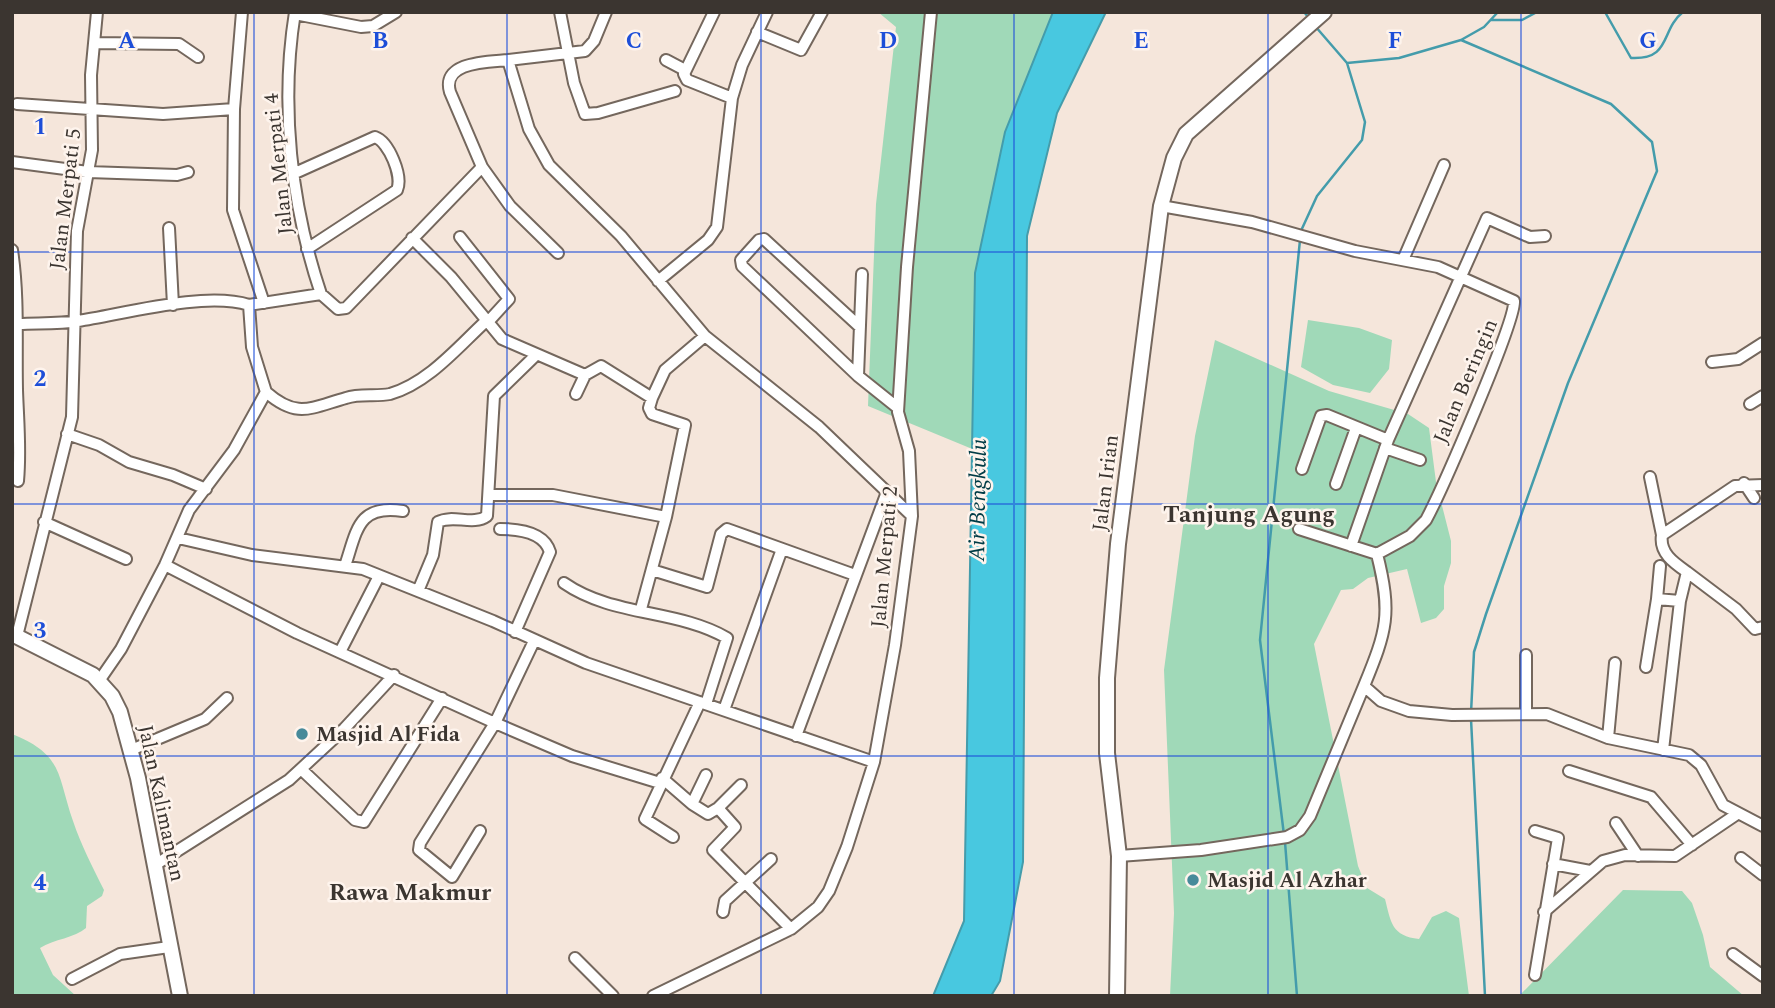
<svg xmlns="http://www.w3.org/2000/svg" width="1775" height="1008" viewBox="0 0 1775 1008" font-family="Spectral,serif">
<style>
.green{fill:#a0d9b8}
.water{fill:#48c8e0;stroke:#449cab;stroke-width:2}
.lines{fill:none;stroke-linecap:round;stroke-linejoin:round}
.stream{stroke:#449cab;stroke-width:2.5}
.minor-casing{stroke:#74675d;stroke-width:14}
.major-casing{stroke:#74675d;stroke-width:18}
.minor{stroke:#fff;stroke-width:10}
.major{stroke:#fff;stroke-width:14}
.grid{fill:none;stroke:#1d4ed8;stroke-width:2;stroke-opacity:0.55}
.poi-dot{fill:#478a9a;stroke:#fef4ed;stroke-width:2.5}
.labels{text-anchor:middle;stroke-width:5;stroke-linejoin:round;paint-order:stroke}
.street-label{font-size:21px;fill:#3b3530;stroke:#fef4ed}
.poi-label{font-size:21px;font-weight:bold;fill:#3b3530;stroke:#fef4ed;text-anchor:start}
.water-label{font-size:23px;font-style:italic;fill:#003c46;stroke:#fef4ed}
.quarter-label{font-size:24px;font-weight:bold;fill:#3b3530;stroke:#fef4ed}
.grid-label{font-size:23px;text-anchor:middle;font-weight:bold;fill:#1d4ed8;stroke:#fef4ed;stroke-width:5;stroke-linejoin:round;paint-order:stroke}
</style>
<rect width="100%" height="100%" fill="#f5e6db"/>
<path class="green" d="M878,12H1066L982,453L868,406L876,204L896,27Z
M1308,320L1359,328L1392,340L1389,369L1370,393L1333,385L1301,367Z
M1215,340L1329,391L1408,414L1429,428L1436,482L1451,541V563L1444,586V609L1436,618L1421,623L1407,569L1368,578L1353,589L1341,590L1314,644L1358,866L1367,888L1385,899C1391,923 1392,936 1419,939L1432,917L1446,911L1459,918L1469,996H1170L1174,913L1164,670L1195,436Z
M12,734C64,755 57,775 73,821C81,845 93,868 104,890L102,896L87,906L86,928C75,938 54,939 40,948L53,975L76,996H12Z
M1623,890L1682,891L1692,903L1703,935L1710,967L1744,996H1519Z"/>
<path class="water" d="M1053,12H1106L1057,113L1027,236L1023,862L1000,981L991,996H933L964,921L975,273L1005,132Z"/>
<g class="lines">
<path class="stream" d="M1304,12L1309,18
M1605,12L1631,58C1672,60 1660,30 1683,12
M1491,20H1522L1537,12
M1461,40L1484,27L1498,12
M1347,63L1399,58L1461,40L1611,104L1652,142L1657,171L1568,383L1486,614L1474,652L1471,713
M1300,233L1317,196L1362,140L1365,122L1347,63L1315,26
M1471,719L1485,996
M1284,835L1260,640L1300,240
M1285,842L1297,996"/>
<g class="minor-casing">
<path id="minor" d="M242,12L234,109L233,210L264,303
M560,12L574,83L585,114L598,113L675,91
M606,12L594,41L585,51L508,60L529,129L549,165L621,236L705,336L819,427L887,492L796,736
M714,12L684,74L687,80L732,98
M295,14L361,27L373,26L396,12
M757,32L801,50L822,12
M94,43L179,44L198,57
M666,60L685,70
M17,104L163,114L234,109
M12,162L88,172L177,175L188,172
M482,167L510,206L558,253
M295,173L375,137C389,142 403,176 397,190L307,249
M1161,206L1252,222L1355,251L1438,267L1514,301C1516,321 1441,492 1426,520L1410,536L1377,554C1392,614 1387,630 1364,686L1381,701L1409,711L1452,715L1547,714L1608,738L1689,755L1701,765L1723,805L1763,826
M169,228L173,305
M460,237L509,299L487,323
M412,238L451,277L502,339L585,375L601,366L652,398L649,408L652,414L685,425L666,517L641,609
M12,250C19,297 16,343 17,390C18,421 21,450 18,481
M1403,260L1444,165
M658,281L708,240L717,227L732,98L742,65L767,12
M321,294L338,309L346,308L482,167L450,92C441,61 489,62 508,60
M19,324C38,323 59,324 78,321C124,314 205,291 249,305
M860,327L764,239L759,240L741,260L742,266L858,376L898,408
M1712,362L1738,359L1763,343
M858,376L862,274
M266,392C297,419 310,408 346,398C360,393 376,397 390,394C428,383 457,348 485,322
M576,394L585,375
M652,398L665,370L705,336
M1750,404L1763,396
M67,434L99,445L129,462L173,475L206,489
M1385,448L1420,460
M1302,469L1321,416L1327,415L1388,440
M1650,477L1662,535
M1744,483L1754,498
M1336,484L1356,428
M887,492L912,516
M490,495H553L666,517
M44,522L126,559
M500,529C519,529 544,532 550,552L515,632
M1299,529L1377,554
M178,538L252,555L363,569L493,621L586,663L874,762
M1351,546L1388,440L1487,218L1530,237L1545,236
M165,565L297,633L495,723L572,756L660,783
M345,566C357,530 358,504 403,511
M652,570L707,587L721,534L727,529L855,575
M1687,572C1674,563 1659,553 1662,535L1735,486L1763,485
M564,583C613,617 677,609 727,638L706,704
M418,591L433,555L438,522C453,514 473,526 487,516L494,396L535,356
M1657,599L1660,566
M17,636L72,417L77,231L92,150L91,75L97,12
M340,652L379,576
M1526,655V713
M1646,667L1657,599L1680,601
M99,681L121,649L165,565L189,510L234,450L266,392L252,347L249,305L321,294C291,205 280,105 295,12
M724,710L782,549
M1608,738L1615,663
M131,750L205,719L227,698
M1663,750L1680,601L1687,572L1736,609L1755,629L1763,627
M302,770L355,820L364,822L442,698
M1569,771L1651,797L1692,845
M662,778L692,804L706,775
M692,804L708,814L718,808L735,827L713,850L791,929
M718,808L741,785
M1616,823L1638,856
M480,831L452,877L419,850L420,843L495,723L534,641
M1535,831L1558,838L1535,975
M673,837L645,819L700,702
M1119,856L1201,850L1287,837L1300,830L1310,816L1364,686
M1741,858L1763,875
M1553,864L1590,871
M155,865L289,780L344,729L394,675
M723,912L725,901L771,859
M1544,912L1603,861L1625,855L1675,856L1737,814
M1733,954L1763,976
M575,958L613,996
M72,979L120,954L169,947
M653,996L791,929L818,907L829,891L847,847L874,762L895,645L912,516L909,451L898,412L907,267L931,12"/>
</g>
<g class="major-casing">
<path id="major" d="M12,634L93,675L112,696L120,712L138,778L180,996
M1117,996L1119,856L1107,753V678L1118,544L1161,206L1174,158L1186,134L1324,12"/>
</g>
<use href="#minor" class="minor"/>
<use href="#major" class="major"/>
</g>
<path class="grid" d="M254,12V996M507,12V996M761,12V996M1014,12V996M1268,12V996M1521,12V996M12,252H1763M12,504H1763M12,756H1763"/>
<g class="poi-dot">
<circle cx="302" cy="734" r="7"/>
<circle cx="1193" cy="880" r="7"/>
</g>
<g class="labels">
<g class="street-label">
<text transform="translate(278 164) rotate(-96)" y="7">Jalan Merpati 4</text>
<text transform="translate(65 199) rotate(-83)" y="7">Jalan Merpati 5</text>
<text transform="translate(1465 381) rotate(-67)" y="7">Jalan Beringin</text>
<text transform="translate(1105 483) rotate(-83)" y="7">Jalan Irian</text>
<text transform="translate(884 557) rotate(-85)" y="7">Jalan Merpati 2</text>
<text transform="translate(162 803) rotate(78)" y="7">Jalan Kalimantan</text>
</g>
<g class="poi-label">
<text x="316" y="741">Masjid Al Fida</text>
<text x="1207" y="887">Masjid Al Azhar</text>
</g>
<g class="water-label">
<text transform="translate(977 500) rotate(-89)" y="8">Air Bengkulu</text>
</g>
<g class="quarter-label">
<text x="1249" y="522">Tanjung Agung</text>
<text x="410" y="900">Rawa Makmur</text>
</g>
</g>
<g class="grid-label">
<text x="127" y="48">A</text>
<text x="380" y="48">B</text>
<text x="634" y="48">C</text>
<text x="888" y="48">D</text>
<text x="1141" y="48">E</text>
<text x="1395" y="48">F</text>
<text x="1648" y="48">G</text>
<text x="40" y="134">1</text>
<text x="40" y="386">2</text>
<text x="40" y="638">3</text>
<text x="40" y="890">4</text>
</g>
<rect width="1775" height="1008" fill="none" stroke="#3b3530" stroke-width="28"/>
</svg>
